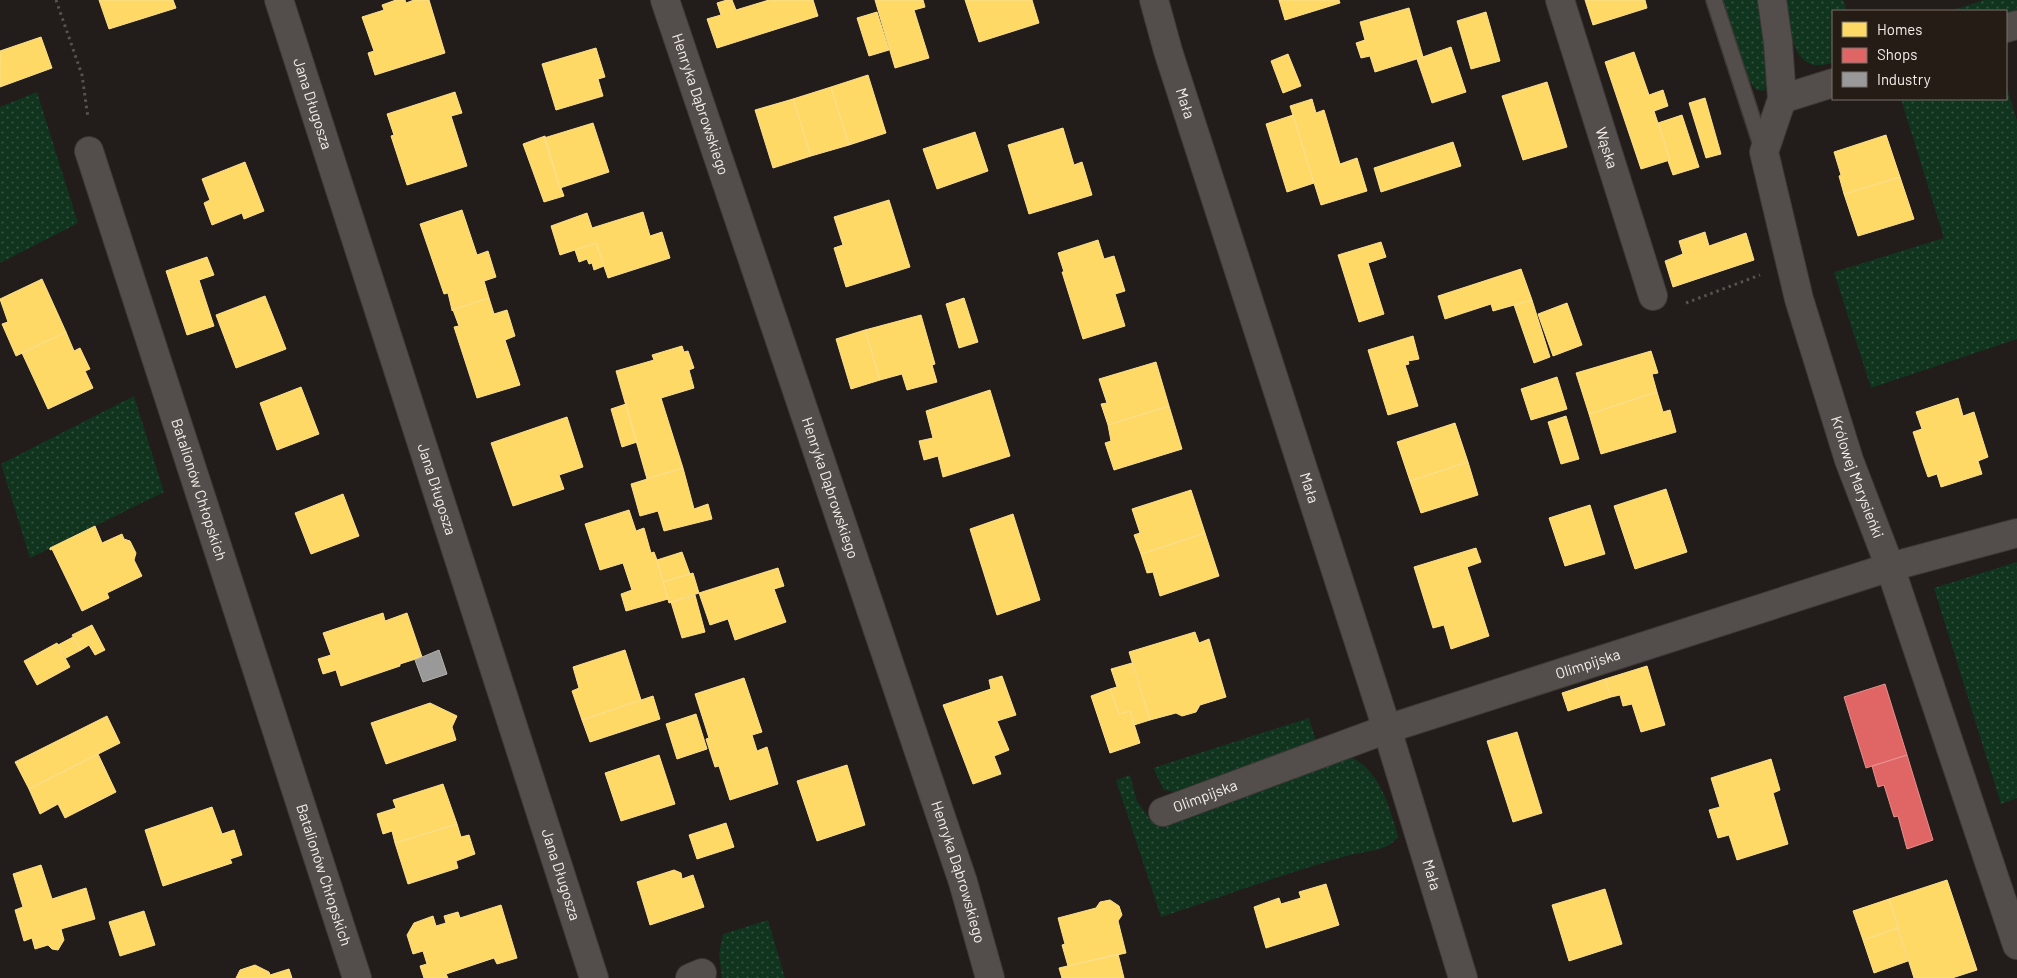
<svg xmlns="http://www.w3.org/2000/svg" width="2017" height="978" viewBox="0 0 2017 978" font-family="Barlow,sans-serif">
<style>
.grass{fill:url(#grass-dots)}
.homes{fill:#ffd966;stroke:#fcdf8e}
.shops{fill:#e06666;stroke:#e78f8e}
.industry{fill:#999;stroke:#b5b2b1}
.lines{fill:none;stroke-linecap:round;stroke-linejoin:round}
.service-casing{stroke:#3e3937;stroke-width:18}
.minor-casing{stroke:#3e3937;stroke-width:30}
.path{stroke:#565350;stroke-width:3;stroke-dasharray:2.5 4;stroke-linecap:butt}
.service{stroke:#534e4b;stroke-width:15}
.minor{stroke:#534e4b;stroke-width:28}
.labels{text-anchor:middle;stroke-width:5;stroke-linejoin:round;paint-order:stroke}
.street-label{font-size:15px;fill:#f6eeea;stroke:#261c16}
</style>
<defs>
<pattern id="grass-dots" width="8" height="8" patternUnits="userSpaceOnUse" patternTransform="scale(1.25)"><rect width="8" height="8" fill="#10341e"/><path d="M2 2h.1M6 6h.1" fill="none" stroke="#33523f" stroke-width="1.8" stroke-linecap="round"/></pattern>
</defs>
<rect width="100%" height="100%" fill="#221d1a"/>
<path class="grass" d="M1723,0H1760L1769,81L1764,91L1756,90L1745,74Z
M1784,0H1843L1847,11H1833V63C1827,64 1819,66 1814,65C1791,61 1787,18 1784,0Z
M1984,0H2017V11L2006,14V11H1950Z
M2006,84L2017,121V339L1871,388L1834,272L1944,238L1901,99H2006Z
M37,92L78,223L0,263V107Z
M134,396L164,492L30,558L1,464Z
M2017,562V798L2001,804L1934,588Z
M1309,718L1318,747L1193,790L1176,792L1164,790L1153,768Z
M1349,756C1380,770 1389,806 1398,836C1390,851 1366,851 1350,855C1286,873 1224,896 1161,917L1116,780L1130,775L1137,801L1152,822L1169,825Z
M768,920L785,978H722L719,954L723,934Z"/>
<path class="homes" d="M99,0H173L176,8L109,29Z
M396,0H405L406,3L414,0H429L445,53L375,75L368,53L374,51L362,17L384,10L382,5Z
M727,0H732L736,10L769,0H813L818,16L717,48L707,19L721,15L717,3Z
M875,0H923L925,7L914,10L929,58L895,68Z
M965,0H1032L1039,23L979,42Z
M1279,0H1339L1340,3L1285,20Z
M1585,0H1645L1647,8L1593,25Z
M1409,8L1423,57L1375,72L1370,56L1361,58L1356,43L1365,40L1360,22Z
M877,12L889,50L869,56L857,18Z
M1486,12L1500,61L1471,69L1457,21Z
M41,37L52,68L0,87V51Z
M1451,47L1466,92L1432,103L1417,59Z
M596,48L605,77L598,79L603,96L556,110L542,64Z
M1634,52L1649,95L1663,90L1668,106L1654,111L1670,160L1641,169L1605,62Z
M1288,54L1301,86L1283,93L1271,61Z
M868,75L886,133L849,145L831,87Z
M1547,82L1567,147L1523,160L1502,96Z
M831,87L849,145L811,156L793,99Z
M455,92L462,113L451,116L467,166L407,185L391,136L394,135L387,114Z
M1705,98L1721,154L1706,158L1689,103Z
M793,99L811,156L773,168L755,110Z
M1312,99L1316,113L1324,110L1340,164L1357,158L1367,191L1321,205L1290,106Z
M1293,115L1314,183L1287,192L1266,124Z
M1682,115L1699,167L1673,175L1668,161L1670,160L1658,123Z
M593,123L609,172L560,188L544,138Z
M1063,128L1074,165L1082,162L1092,195L1029,214L1008,145Z
M975,132L988,171L937,189L923,149Z
M1886,135L1900,177L1844,194L1839,176L1841,175L1834,152Z
M545,136L560,188H561L564,196L544,202L523,144Z
M1453,142L1461,166L1381,192L1374,168Z
M245,162L264,211L244,219L242,213L212,225L204,203L210,200L202,179Z
M1900,177L1914,219L1858,236L1844,194Z
M889,200L910,267L846,287L834,248L843,245L834,217Z
M462,210L477,255L488,251L496,277L484,281L489,298L452,310L448,293L444,294L420,224Z
M643,212L650,236L662,232L670,258L608,278L596,243L560,255L551,226L587,213L592,228Z
M1705,232L1709,246L1746,233L1754,260L1673,287L1665,261L1683,254L1679,241Z
M1098,240L1104,259L1114,256L1125,291L1115,294L1125,326L1083,339L1062,272H1064L1058,253Z
M1381,242L1386,257L1368,263L1384,314L1359,322L1338,255Z
M596,243L604,266L594,270L592,263L589,264L587,259L579,262L575,250Z
M207,257L214,275L199,280L214,326L187,335L166,271Z
M1521,269L1532,300L1493,311L1491,304L1445,319L1438,296Z
M42,279L66,332L16,356L2,324L8,322L0,299Z
M265,296L286,349L236,368L216,315Z
M489,298L494,314L507,310L515,336L505,340L520,385L477,398L454,327L459,326L453,310L452,311V310Z
M964,298L978,342L959,348L946,304Z
M1532,300L1550,357L1534,363L1514,305Z
M1567,303L1582,345L1553,356L1538,314Z
M921,315L935,364L932,365L937,382L907,390L902,374L880,380L865,330Z
M865,330L880,380L851,389L836,339Z
M66,332L74,351L80,348L90,369L85,371L93,388L48,409L22,353Z
M1413,336L1419,359L1408,361L1409,364L1405,365L1418,406L1388,415L1368,350Z
M682,346L684,352L688,351L694,368L689,370L694,388L661,398L683,468L647,479L616,371L654,360L652,355Z
M1651,351L1658,373L1652,374L1657,392L1589,414L1576,373Z
M1156,362L1169,406L1108,425L1101,404L1107,403L1099,379Z
M1557,377L1567,409L1531,420L1521,389Z
M301,387L319,434L277,450L260,403Z
M990,390L1010,456L943,477L938,456L924,460L919,441L933,438L926,411Z
M1657,392L1663,412L1670,410L1676,432L1601,454L1589,414Z
M1958,398L1963,416L1974,412L1988,457L1978,461L1982,474L1941,487L1937,474L1928,477L1923,463L1913,432L1922,429L1916,412Z
M626,404L637,442L622,447L611,409Z
M1169,406L1182,449L1114,470L1105,443L1111,441L1108,425Z
M1566,416L1579,459L1561,464L1548,422Z
M567,417L583,467L559,475L564,489L513,506L491,443Z
M1455,423L1468,462L1410,481L1397,442Z
M1468,462L1478,495L1421,513L1410,481Z
M683,468L694,509L708,504L712,519L664,531L658,511L640,516L631,484Z
M1666,489L1687,552L1635,569L1614,506Z
M1191,490L1205,533L1141,554L1134,535L1140,533L1132,509Z
M343,494L359,536L311,554L295,513Z
M1590,505L1605,554L1565,566L1549,518Z
M629,510L636,531L644,528L651,553L654,552L657,560L668,599L626,611L621,594L632,590L623,563L600,570L585,524Z
M1013,514L1040,600L997,615L970,529Z
M95,526L102,543L122,534L124,539L130,541L136,553L134,560L142,576L107,593L109,598L82,611L52,549L50,550V548Z
M1205,533L1219,576L1160,596L1153,572L1147,573L1141,554Z
M1476,548L1481,562L1467,567L1489,636L1451,649L1444,625L1433,628L1414,567Z
M682,552L690,574L663,582L657,560Z
M778,568L784,586L774,589L786,622L735,640L728,619L710,625L699,593Z
M693,573L699,593L669,603L663,582Z
M695,595L705,632L682,638L671,602Z
M383,613L385,621L407,613L422,657L400,664V666L341,686L336,670L323,674L318,659L331,655L323,633Z
M92,625L105,650L95,655L89,645L81,650L72,635Z
M1195,632L1199,643L1209,639L1226,697L1200,705L1196,712L1182,716L1176,713L1150,720L1129,652Z
M73,637L81,650L66,658L58,645Z
M57,643L70,667L37,685L24,661Z
M625,650L641,700L582,720L572,691L579,688L573,667Z
M1132,663L1150,720L1134,725L1130,711L1119,714L1110,689L1117,687L1111,669Z
M1647,666L1665,725L1641,732L1632,704L1623,706L1620,695L1611,697L1605,679Z
M1002,676L1016,715L997,721L1009,750L994,756L1001,774L973,784L943,705L991,689L989,680Z
M744,678L762,732L752,735L757,751L767,747L778,784L730,800L719,766L715,767L706,739L709,738L695,694Z
M1605,679L1611,697L1568,711L1562,693Z
M1110,689L1119,714L1130,711L1140,743L1110,753L1091,696Z
M653,696L660,719L590,742L582,720Z
M430,703L457,716L452,727L456,740L386,764L371,723Z
M696,714L707,749L677,759L666,724Z
M107,716L120,743L29,789L15,762Z
M1517,732L1542,813L1513,822L1487,741Z
M98,754L116,792L65,818L58,804L40,814L29,789Z
M659,755L675,804L621,821L605,773Z
M1771,759L1780,790L1773,793L1788,844L1737,860L1729,835L1718,838L1709,810L1720,807L1711,778Z
M847,765L865,825L817,841L797,781Z
M443,784L457,824L395,843L392,831L383,834L377,814L396,808L393,800Z
M212,807L222,834L234,830L242,855L230,859L232,863L163,886L145,830Z
M726,823L734,847L697,859L689,835Z
M457,824L461,837L469,835L475,854L456,861L458,868L408,884L395,843Z
M41,865L52,899L86,888L95,919L61,929L64,940L58,950L52,949L48,945L35,949L32,938L24,941L15,910L23,907L13,874Z
M674,870L681,873L682,879L693,875L704,907L650,925L637,882Z
M1947,880L1977,970L1952,978H1914L1889,899Z
M1326,884L1339,925L1266,948L1254,907L1279,898L1281,904L1301,898L1299,892Z
M1605,889L1622,944L1569,961L1552,905Z
M1889,899L1898,928L1863,940L1853,911Z
M1110,900L1119,906L1122,915L1118,921L1126,953L1068,966L1062,945L1065,944L1058,918L1096,908L1100,902Z
M501,905L517,958L497,964L494,958L446,974L448,978H424L420,966L427,964L423,951L413,954L407,935L414,923L433,916L436,926L446,923L444,916L458,912L460,918Z
M144,911L155,945L120,956L109,922Z
M1898,928L1908,961L1874,973L1863,940Z
M1118,954L1124,978H1062L1059,968Z
M255,965L269,972L270,975L289,969L292,978H236L240,970Z"/>
<path class="shops" d="M1885,684L1907,755L1866,768L1844,697Z
M1907,755L1933,840L1907,849L1898,816L1894,817L1884,785L1878,787L1872,766Z"/>
<path class="industry" d="M439,650L447,674L423,682L415,660Z"/>
<g class="lines">
<g class="service-casing">
<path id="service" d="M1714,0L1762,148"/>
</g>
<g class="minor-casing">
<g id="minor">
<path id="s1" d="M279,0L594,978"/>
<path id="s2" d="M665,0L963,882L990,978"/>
<path id="s3" d="M1154,0L1168,51L1387,729L1463,978"/>
<path id="s4" d="M1560,0L1653,296"/>
<path id="s5" d="M1772,0L1778,42L1782,99L1764,152L1799,299L1849,460L1890,567L2017,945"/>
<path d="M2006,28L2017,25"/>
<path d="M1782,99L1833,83"/>
<path id="s6" d="M89,151L357,978"/>
<path id="s7" d="M1163,812L1387,729L1890,567L2017,533"/>
<path d="M690,978L702,973"/>
</g>
</g>
<path class="path" d="M56,0L82,75L88,118
M1686,303L1760,275"/>
<use href="#service" class="service"/>
<use href="#minor" class="minor"/>
</g>
<g class="labels">
<g class="street-label">
<text dy="5" stroke="none"><textPath href="#s1" startOffset="109">Jana Długosza</textPath></text>
<text dy="5" stroke="none"><textPath href="#s3" startOffset="108">Mała</textPath></text>
<text dy="5" stroke="none"><textPath href="#s2" startOffset="110">Henryka Dąbrowskiego</textPath></text>
<text dy="5" stroke="none"><textPath href="#s4" startOffset="155">Wąska</textPath></text>
<text dy="5" stroke="none"><textPath href="#s5" startOffset="494">Królowej Marysieńki</textPath></text>
<text dy="5" stroke="none"><textPath href="#s1" startOffset="514">Jana Długosza</textPath></text>
<text dy="5" stroke="none"><textPath href="#s2" startOffset="515">Henryka Dąbrowskiego</textPath></text>
<text dy="5" stroke="none"><textPath href="#s3" startOffset="512">Mała</textPath></text>
<text dy="5" stroke="none"><textPath href="#s6" startOffset="356">Batalionów Chłopskich</textPath></text>
<text dy="5" stroke="none"><textPath href="#s7" startOffset="450">Olimpijska</textPath></text>
<text dy="5" stroke="none"><textPath href="#s7" startOffset="45">Olimpijska</textPath></text>
<text dy="5" stroke="none"><textPath href="#s2" startOffset="920">Henryka Dąbrowskiego</textPath></text>
<text dy="5" stroke="none"><textPath href="#s1" startOffset="919">Jana Długosza</textPath></text>
<text dy="5" stroke="none"><textPath href="#s3" startOffset="918">Mała</textPath></text>
<text dy="5" stroke="none"><textPath href="#s6" startOffset="761">Batalionów Chłopskich</textPath></text>
</g>
</g>
<rect x="1832" y="10" width="175" height="90" fill="#261c16" stroke="#79706b"/>
<rect x="1842" y="22" width="25" height="15" fill="#ffd966" stroke="#79706b"/>
<text x="1877" y="35" font-size="15" fill="#f6eeea">Homes</text>
<rect x="1842" y="48" width="25" height="15" fill="#e06666" stroke="#79706b"/>
<text x="1877" y="60" font-size="15" fill="#f6eeea">Shops</text>
<rect x="1842" y="72" width="25" height="15" fill="#999999" stroke="#79706b"/>
<text x="1877" y="85" font-size="15" fill="#f6eeea">Industry</text>
</svg>
